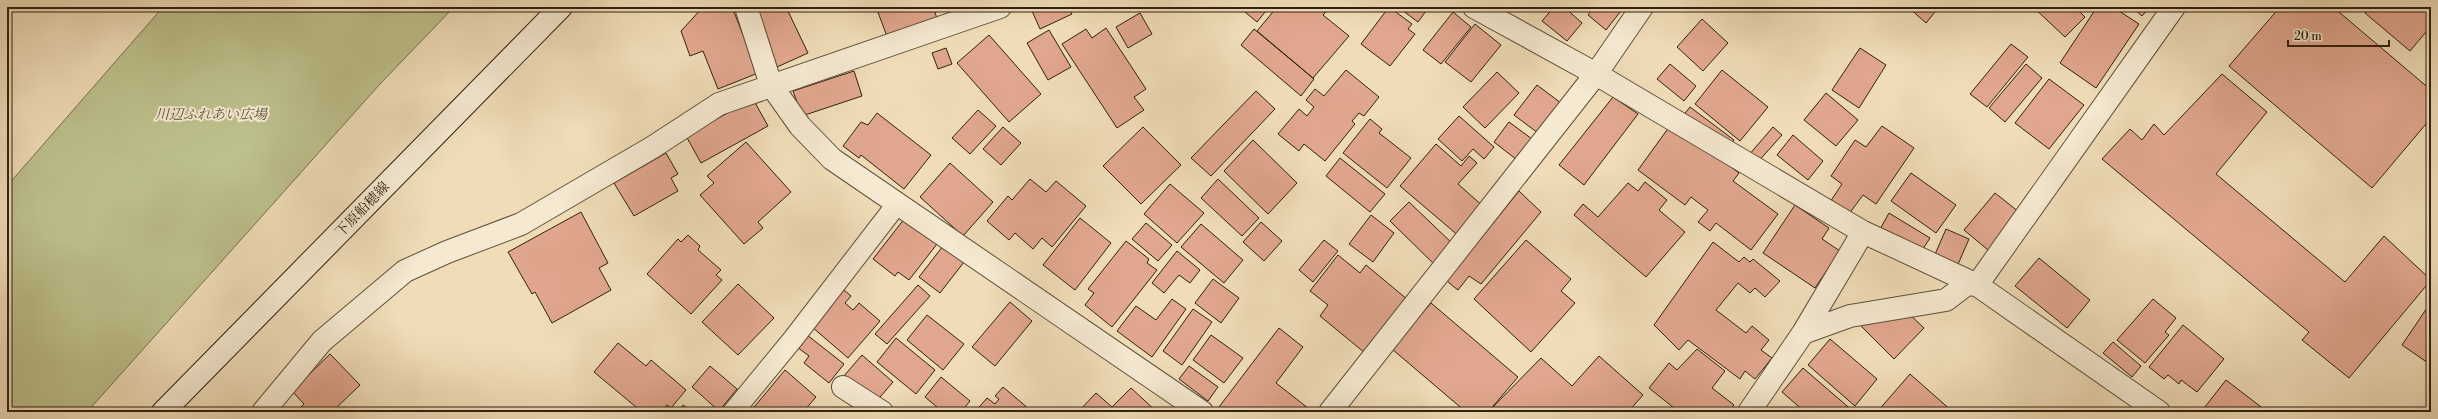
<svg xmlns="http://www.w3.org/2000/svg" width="2438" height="419" viewBox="0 0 2438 419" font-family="'Libre Bodoni','Noto Serif JP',serif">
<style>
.green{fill:#bdc08c;stroke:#76704e}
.building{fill:#e1a78e;stroke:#302110}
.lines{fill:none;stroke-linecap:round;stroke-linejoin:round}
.lane-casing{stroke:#60503a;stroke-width:22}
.street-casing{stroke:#60503a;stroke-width:24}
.secondary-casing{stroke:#302110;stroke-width:24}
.lane{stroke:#f5e9d1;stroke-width:20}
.street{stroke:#f5e9d1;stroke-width:22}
.secondary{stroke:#f5e9d1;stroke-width:22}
.labels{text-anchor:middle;stroke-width:4;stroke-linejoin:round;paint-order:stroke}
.park-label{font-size:14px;font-style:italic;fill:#5a5135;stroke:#f5e9d1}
.street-label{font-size:14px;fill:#302110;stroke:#f5e9d1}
</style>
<rect width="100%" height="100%" fill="#f0ddb8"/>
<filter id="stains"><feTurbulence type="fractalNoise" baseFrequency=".005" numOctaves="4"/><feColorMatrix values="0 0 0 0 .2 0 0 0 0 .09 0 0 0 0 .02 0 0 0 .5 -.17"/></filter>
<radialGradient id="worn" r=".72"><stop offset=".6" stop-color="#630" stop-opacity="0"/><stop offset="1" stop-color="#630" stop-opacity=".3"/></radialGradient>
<path class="green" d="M163,7H454L380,84L87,412H7V186Z"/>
<path class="building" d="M703,7H732L758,73L718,89L703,51L690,56L681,31Z
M757,7H786L808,53L777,67L751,9Z
M876,7H933L938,21L888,39Z
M1040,7H1068L1072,14L1040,29L1032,11Z
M1239,7H1269L1257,22Z
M1277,7H1322L1327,11L1323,15L1349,36L1313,78L1257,31Z
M1389,7L1412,24L1408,29L1415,34L1390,66L1361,44Z
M1398,7H1429L1418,22Z
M1554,7H1564L1582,23L1567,41L1542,21Z
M1594,7H1624L1606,30L1588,15Z
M1908,7H1939L1926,23Z
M2033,7H2075L2085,17L2065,37Z
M2097,7H2113L2139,24L2096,88L2060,63Z
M2132,7H2150L2142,16Z
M2280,7H2333L2431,90V118L2372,188L2229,66Z
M2371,7H2431V26L2410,51L2365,13Z
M1453,12L1471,27L1441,64L1423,50Z
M1140,13L1152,34L1128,48L1116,27Z
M1702,19L1728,43L1703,71L1677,47Z
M1475,24L1501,45L1471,82L1445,62Z
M1106,28L1146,89L1134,97L1144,110L1117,128L1062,44L1086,29L1092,38Z
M1254,29L1314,79L1301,96L1241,45Z
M1049,30L1071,67L1048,80L1027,43Z
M989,35L1041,94L1009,122L957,63Z
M2011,44L2028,57L1987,107L1970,94Z
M946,48L952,64L938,69L932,53Z
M1860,48L1886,65L1859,108L1832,90Z
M1670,64L1696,86L1684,101L1657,79Z
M2026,64L2042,78L2005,122L1989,108Z
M1346,70L1379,97L1364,116L1359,113L1352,121L1355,124L1325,161L1304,144L1299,151L1278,134L1299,109L1307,116L1314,107L1306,100L1315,89L1324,96Z
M1722,70L1768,107L1740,141L1695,104Z
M854,71L862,96L802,116L793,91Z
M1497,72L1519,93L1485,128L1463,107Z
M2222,74L2267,112L2216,174L2345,282L2384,236L2431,280L2349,378L2302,340L2309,332L2102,159L2130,129L2142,140L2154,124L2164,135Z
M2049,79L2084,105L2049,149L2015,123Z
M1537,85L1565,106L1542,136L1514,115Z
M1256,91L1275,109L1211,176L1191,158Z
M1826,93L1858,120L1836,146L1804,120Z
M1613,97L1638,114L1584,185L1559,165Z
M753,99L768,126L701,163L686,136Z
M1690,107L1734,140L1726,150L1682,117Z
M978,110L996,126L970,154L952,138Z
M877,113L931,155L904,189L861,155L859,158L843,146L861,122L868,125Z
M1459,116L1494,147L1484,159L1473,149L1462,161L1438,139Z
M1370,119L1382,129L1379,133L1411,158L1387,188L1343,153Z
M1509,122L1536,142L1521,163L1494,142Z
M1672,123L1739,173L1733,181L1778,214L1751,250L1716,223L1710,231L1698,222L1708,210L1691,197L1685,205L1638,170Z
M1882,126L1914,148L1876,204L1863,195L1846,218L1828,205L1842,184L1831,176L1855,140L1866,147Z
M1003,127L1021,143L1001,165L983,149Z
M1143,127L1181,165L1141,204L1103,166Z
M1773,127L1782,135L1756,164L1748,156Z
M1793,135L1823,161L1808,180L1777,155Z
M1253,140L1297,183L1268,214L1224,171Z
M746,142L791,192L758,222L763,228L744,244L700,195L714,183L707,176Z
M1436,144L1461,166L1469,156L1477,163L1458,184L1485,208L1460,237L1400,186Z
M666,153L678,174L671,178L678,191L634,216L614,183Z
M1340,158L1385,194L1370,212L1326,176Z
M950,163L993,202L963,236L920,197Z
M1911,173L1956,205L1936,233L1891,201Z
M1030,179L1046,192L1056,181L1086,206L1052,247L1042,238L1033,249L1015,233L1009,240L987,221L1008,196L1012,200Z
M1218,179L1259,218L1242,236L1201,198Z
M1645,182L1667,200L1659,210L1685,232L1646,277L1574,215L1583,204L1598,217L1628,183L1638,191Z
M1170,184L1204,213L1177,243L1144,214Z
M1519,191L1541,212L1481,284L1469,276L1458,290L1454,287L1447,281Z
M1995,193L2019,212L1988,250L1964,230Z
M1409,202L1455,246L1436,266L1390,221Z
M1795,205L1829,228L1822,239L1840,251L1815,288L1763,253Z
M581,212L608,263L599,268L611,290L552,323L535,292L532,294L508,252Z
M1889,213L1930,238L1919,255L1879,231Z
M1371,215L1394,233L1373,262L1349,244Z
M905,218L937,244L909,280L898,272L895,276L873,259Z
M1080,218L1111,243L1075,290L1043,265Z
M1261,222L1282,241L1264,261L1243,242Z
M1146,223L1172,245L1158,261L1132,239Z
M1201,224L1243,260L1224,283L1181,247Z
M1946,229L1969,239L1956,269L1933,259Z
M688,235L700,246L698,250L721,270L716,275L722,280L691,314L647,274L678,239L681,242Z
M1324,240L1338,251L1313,282L1299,270Z
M1526,240L1571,279L1561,291L1575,303L1531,352L1474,299Z
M1126,241L1149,259L1147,263L1157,270L1112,327L1085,305L1094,293L1088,289Z
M1713,242L1739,262L1744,257L1750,262L1753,259L1780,281L1765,297L1755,288L1750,293L1738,283L1716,310L1746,333L1752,326L1769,340L1761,350L1772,358L1755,379L1745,371L1740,379L1688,340L1679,350L1654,325Z
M943,246L964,262L940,293L919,277Z
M1177,251L1200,270L1190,283L1179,275L1164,293L1152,283Z
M1338,255L1360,273L1366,265L1408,300L1365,353L1320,316L1328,305L1310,291Z
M2039,258L2090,300L2067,328L2015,286Z
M1213,279L1239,298L1221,323L1195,303Z
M738,284L774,318L738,355L702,322Z
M918,285L930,296L887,344L875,334Z
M844,290L851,296L845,303L853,310L859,303L880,321L848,358L812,327Z
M1172,299L1186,309L1152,357L1117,331L1136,306L1156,320Z
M2153,299L2176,318L2165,332L2169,335L2145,363L2117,340Z
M1010,302L1032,321L995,366L972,347Z
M2431,302V365L2402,345Z
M1431,303L1518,377L1488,412H1466L1392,349Z
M1193,309L1212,322L1182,365L1163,351Z
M1906,311L1924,328L1894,359L1859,324Z
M927,315L964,344L943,370L907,340Z
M2183,325L2224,359L2197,392L2181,380L2179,384L2168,375L2164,379L2149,367Z
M1279,328L1303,347L1276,383L1313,412H1225L1219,407Z
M807,335L844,364L829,383L804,363L809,356L797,347Z
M1211,335L1243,358L1224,383L1193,360Z
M896,338L935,370L916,394L877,362Z
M1830,339L1877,379L1855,406L1808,365Z
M2113,342L2141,366L2132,377L2103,353Z
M618,343L646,366L651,360L686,390L671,408L667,405L661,412H642L594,372Z
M1697,349L1725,371L1712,388L1734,405L1728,412H1679L1649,388L1669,363L1677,370Z
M330,354L360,385L332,412H296L304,404L292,391Z
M862,355L893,382L874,404L843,377Z
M1599,356L1643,395L1628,412H1494L1490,410L1541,358L1572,386Z
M710,366L737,389L719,411L692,387Z
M1189,366L1218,387L1208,401L1179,379Z
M1803,368L1854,412H1805L1782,392Z
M785,370L816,397L803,412H750Z
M1910,374L1953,412H1877Z
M941,377L970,401L961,412H943L925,397Z
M2226,380L2265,410L2264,412H2201Z
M1003,387L1029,409L1027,412H975L987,398L995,404L999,399L995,396Z
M1131,388L1157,412H1078L1096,393L1112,407Z
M683,405L692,412H678Z"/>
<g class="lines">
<g class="lane-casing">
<path id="lane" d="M733,412L793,339L897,204"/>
</g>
<g class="street-casing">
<path id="street" d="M746,7L771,85L800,126L832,159L1202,412
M1474,7L1596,74L1863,232L1977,285L2159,412
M1803,333L1850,316L1946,300L1967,284L1977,285L2174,7
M843,387L882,412
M263,412L322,341L405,271L447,252L521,224L653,147L719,104L1000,7
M1330,412L1596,74L1642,7
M1749,412L1803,333L1863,232"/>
</g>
<g class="secondary-casing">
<path id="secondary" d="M163,412L561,7"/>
</g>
<use href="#lane" class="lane"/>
<use href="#street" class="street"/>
<use href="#secondary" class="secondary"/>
</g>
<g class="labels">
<g class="park-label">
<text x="211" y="119">川辺ふれあい広場</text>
</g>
<g class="street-label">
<text transform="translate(362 209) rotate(-46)" y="5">下原船穂線</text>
</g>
</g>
<rect width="2438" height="419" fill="none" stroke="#f0ddb8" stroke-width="24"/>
<rect x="8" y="8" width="2422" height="403" fill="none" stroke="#302110" stroke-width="2"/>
<rect x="12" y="12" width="2414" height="395" fill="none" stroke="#302110"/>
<path d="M2288 40v6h101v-6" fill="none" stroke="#302110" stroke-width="2"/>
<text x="2294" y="40" font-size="12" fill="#302110" stroke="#f5e9d1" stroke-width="3" paint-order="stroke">20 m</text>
<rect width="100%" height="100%" filter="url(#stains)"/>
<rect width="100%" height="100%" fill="url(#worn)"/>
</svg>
